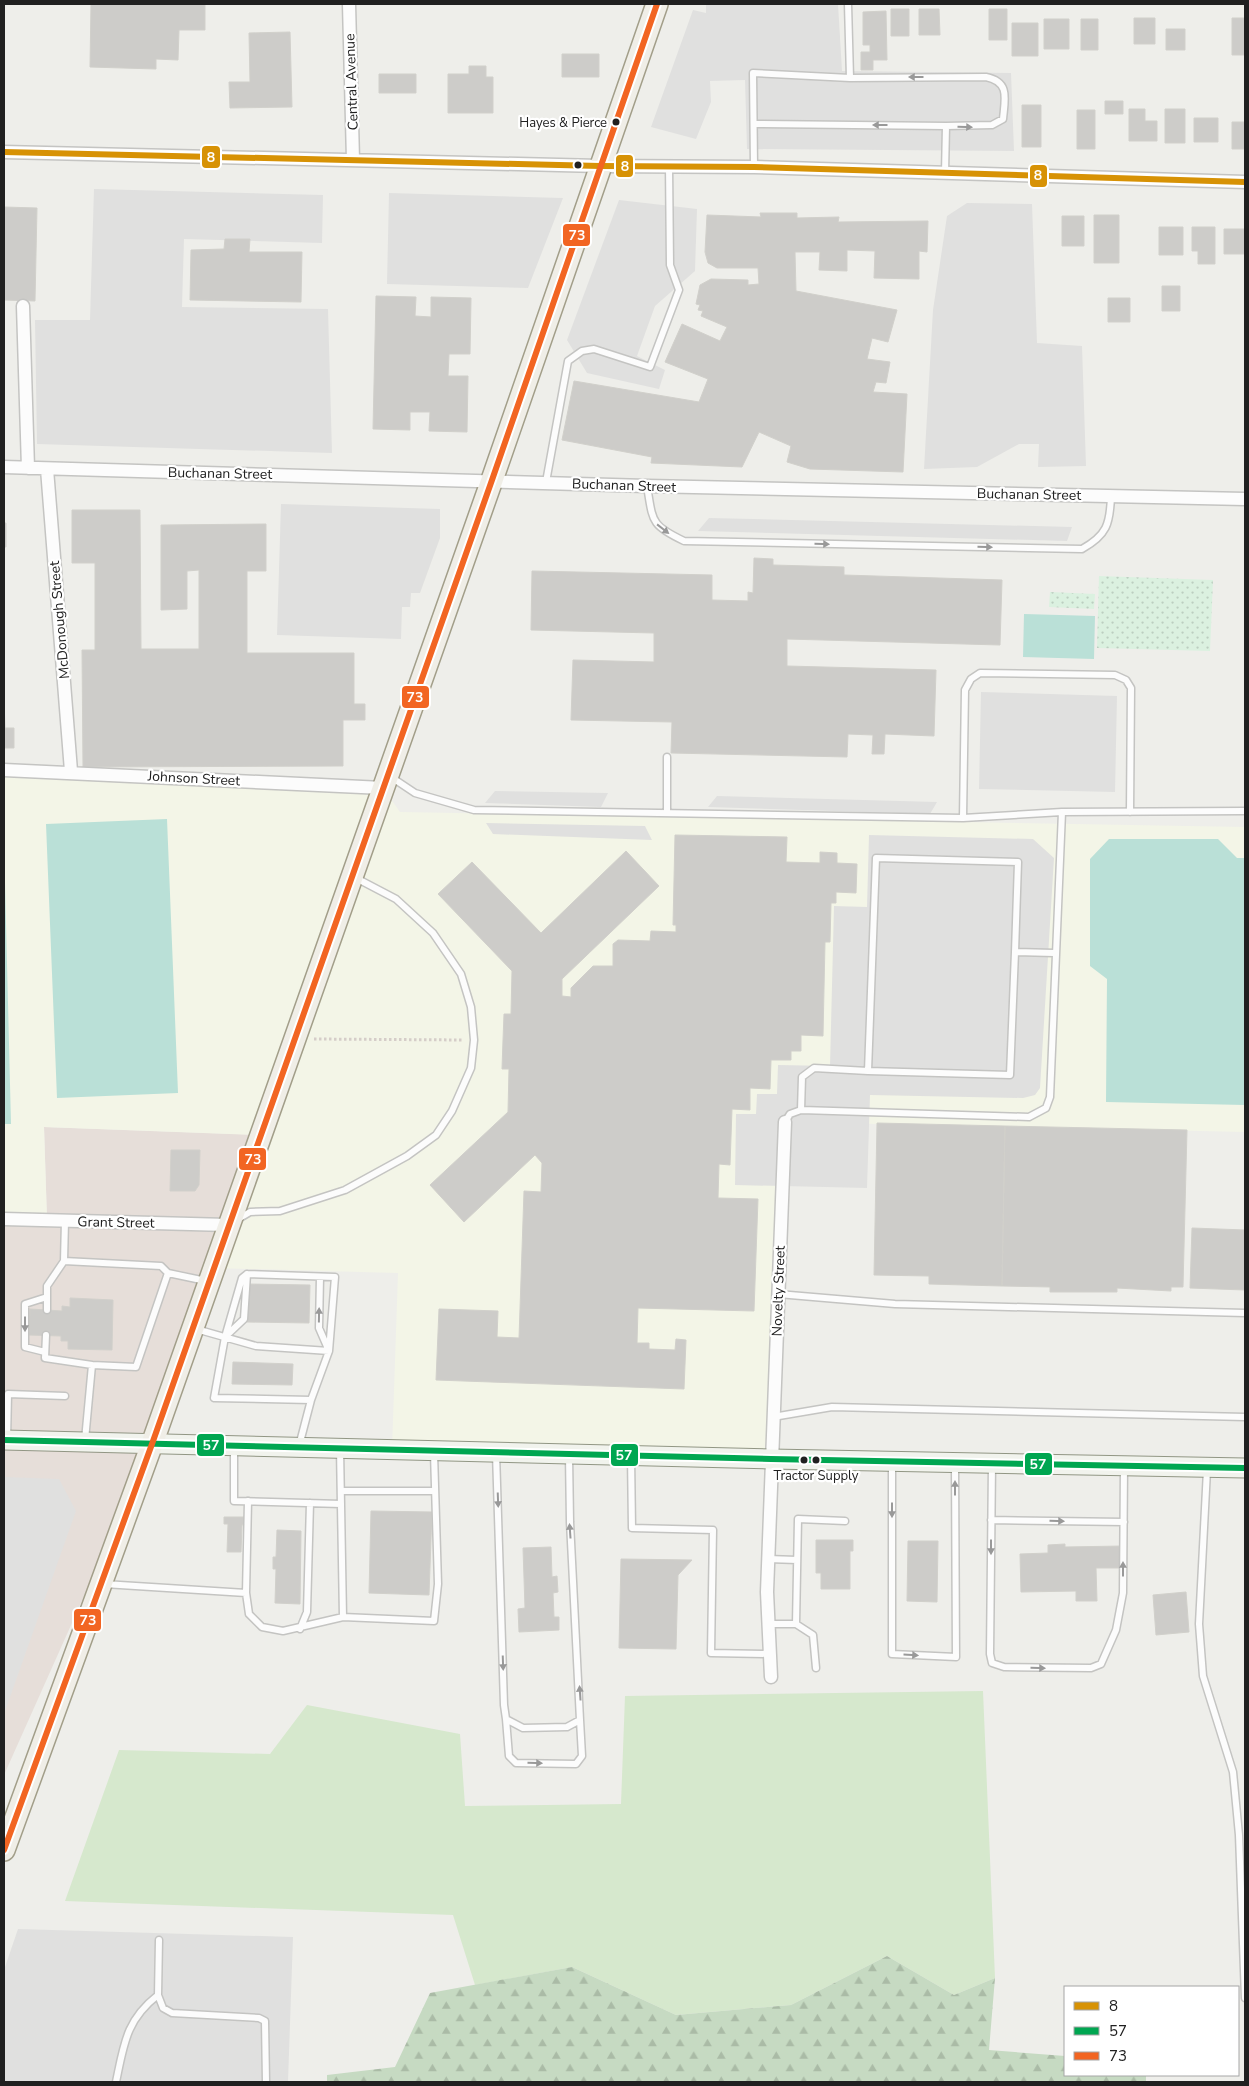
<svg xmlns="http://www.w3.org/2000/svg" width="1249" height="2086" viewBox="0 0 1249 2086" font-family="'Nunito Sans',sans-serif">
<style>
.commercial{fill:#e6ded9}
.education{fill:#f3f5e7}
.grass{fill:#d6e8cd}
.forest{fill:url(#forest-firs)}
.park{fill:url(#park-dots)}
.pitch{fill:#bae0d7}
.parking{fill:#e0e0df}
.building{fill:#cdccc9;stroke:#d1d0cb}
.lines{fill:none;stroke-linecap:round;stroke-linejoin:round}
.service-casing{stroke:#c4c4c2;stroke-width:9}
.minor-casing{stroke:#c4c4c2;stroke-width:15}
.secondary-casing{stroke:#919684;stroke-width:21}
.primary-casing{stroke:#a29e89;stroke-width:24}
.path{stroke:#d5cdc9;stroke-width:3;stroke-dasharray:2.5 2.5;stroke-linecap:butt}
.service{stroke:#fcfcfc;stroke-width:6}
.minor{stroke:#fcfcfc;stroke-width:12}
.secondary{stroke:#f1f3ed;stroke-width:19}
.primary{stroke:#f0eee7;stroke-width:21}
.bus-1-casing{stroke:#fff;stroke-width:10}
.bus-2-casing{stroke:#fff;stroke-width:10}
.bus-3-casing{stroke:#fff;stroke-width:10}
.bus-1{stroke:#d79205;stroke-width:6}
.bus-2{stroke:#00a651;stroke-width:6}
.bus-3{stroke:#f26522;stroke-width:6}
.oneway{fill:#999}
.bus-dot{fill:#202020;stroke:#fff;stroke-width:2}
.labels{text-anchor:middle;stroke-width:4.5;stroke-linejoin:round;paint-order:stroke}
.bus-label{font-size:13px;fill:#202020;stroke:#fff;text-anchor:end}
.street-label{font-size:14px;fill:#202020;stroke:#fff}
.line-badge{stroke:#fff;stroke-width:2}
.badge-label{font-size:14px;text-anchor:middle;font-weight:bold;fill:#fff}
</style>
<defs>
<pattern id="forest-firs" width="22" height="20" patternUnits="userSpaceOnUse" patternTransform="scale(1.25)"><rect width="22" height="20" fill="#c6dac2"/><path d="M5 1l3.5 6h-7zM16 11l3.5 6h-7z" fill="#aabba6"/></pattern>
<pattern id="park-dots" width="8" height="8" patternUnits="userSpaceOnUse" patternTransform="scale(1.25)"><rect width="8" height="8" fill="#dbf1e0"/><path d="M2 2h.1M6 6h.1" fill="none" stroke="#bccec0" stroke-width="1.8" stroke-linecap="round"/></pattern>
</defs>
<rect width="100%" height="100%" fill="#eeeeea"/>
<path class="commercial" d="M44,1127L260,1135L152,1444L4,1775V1219L47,1220Z"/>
<path class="education" d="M4,770L383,788L400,812L1245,827V1132L785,1122L771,1459L392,1449L398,1273L213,1268L259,1135L44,1127L47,1220L4,1219Z"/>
<path class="grass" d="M983,1691L995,1978L954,1995L887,1956L791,2005L676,2015L572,1967L475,1985L453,1915L65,1901L119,1750L270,1754L307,1705L460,1734L465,1806L621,1804L625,1696Z"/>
<path class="forest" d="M887,1956L954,1995L995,1978L989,2050L1065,2056V2075H1146V2082H327V2075L395,2067L430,1993L572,1967L676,2015L791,2005Z"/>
<path class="park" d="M1099,576L1213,580L1210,651L1097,648Z
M1050,592L1095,594L1094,609L1049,607Z"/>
<path class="pitch" d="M1024,614L1095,616L1094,659L1023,657Z
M167,819L178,1093L57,1098L46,824Z
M1109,839H1218L1237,858H1245V1105L1106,1102L1107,979L1090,966V859Z
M4,842L11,1124H4Z"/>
<path class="parking" d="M706,4H838L842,71L1011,73L1014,151L747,149L745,80L710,81L711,102L696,139L651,127L693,10L706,13Z
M94,189L323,195L322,243L184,239L182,307L328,309L332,453L37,444L35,320H90Z
M389,193L563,198L528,288L387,284Z
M619,200L697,209L695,271L655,306L637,356L665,370L659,389L587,373L567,340Z
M967,203L1032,204L1037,343L1082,346L1086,466L1038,467L1039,444H1019L977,467L924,469L933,310L947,216Z
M281,504L440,509V538L420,593H411L410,607H402L401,639L277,635Z
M709,518L1072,527L1067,541L698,531Z
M981,692L1117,696L1115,792L979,789Z
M495,791L608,793L601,807L485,803Z
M717,796L937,802L930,814L708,807Z
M486,823L645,826L652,840L493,834Z
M869,835L1033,839L1054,858L1040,1088L1035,1095L1023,1098L870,1095L867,1188L735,1185L736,1114H756L757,1094H777L778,1065L830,1066L834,906L867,907Z
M4,1477L59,1479L76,1511L4,1714Z
M18,1929L293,1937L288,2082H4V1970Z"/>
<path class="building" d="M91,4H205V30H179L178,60L156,59V69L90,67Z
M891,9H909V36H891Z
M919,9H939L940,35H919Z
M989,9H1007V40H989Z
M886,11L887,60H873V70H861V52H870V45H863V12Z
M1134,18H1155V44H1134Z
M1232,18H1245V55H1232Z
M1044,19H1069V49H1044Z
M1081,19H1098V50H1081Z
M1012,23H1038V56H1012Z
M1166,29H1185V50H1166Z
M290,32L292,107L230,108L229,82H250L249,33Z
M562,54H599V77H562Z
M469,66H486V77H493V113H448V74H469Z
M379,74H416V93H379Z
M1105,101H1123V114H1105Z
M1022,105H1041V147H1022Z
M1129,109H1145V121H1157V141H1129Z
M1165,109H1185V143H1165Z
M1077,110H1095V149H1077Z
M1194,118H1218V142H1194Z
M1232,122H1245V149H1232Z
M4,207L37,208L35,301L4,300Z
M760,213H797V218L839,217L838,222L928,221L927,252L919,251V279L874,278L875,251L847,250V271L819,270L820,252H795L796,291L897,310L888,342L872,338L867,359L890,362L886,383L876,382L873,392L907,394L903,472L810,469L787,462L791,446L759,432L742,467L651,463L652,457L562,440L574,381L699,402L708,379L665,362L682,324L720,341L727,327L701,316L703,311L698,310L700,305L696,304L700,285L711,279L748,280V285L759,284L758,268H717L708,263L705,252L707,215L761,217Z
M1094,215H1119V263H1094Z
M1062,216H1084V246H1062Z
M1159,227H1183V255H1159Z
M1192,227H1215V264H1198V251H1192Z
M1224,229H1245V254H1224Z
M225,239H250L249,252H302L301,302L190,300L191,250L224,249Z
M1162,286H1180V311H1162Z
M376,296L416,297L415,316L431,317V297L471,298L470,354H449L448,376H468L467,432L429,431L430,412H410V430L373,429Z
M1108,298H1130V322H1108Z
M72,510H140L141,649H199V570L187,571V609L161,610V525L266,524V571H247V653H354V704H365V720H343V766L83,767L82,650H95V563H72Z
M4,523H6V547H4Z
M754,558L773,559V565L844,567V575L1002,580L1000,645L787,639V666L936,670L934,736L885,734L884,754H872L873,735L848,734L847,757L671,753L672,722L571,720L573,660L654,662V633L531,630L532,571L712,575V600L748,601V592L753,593Z
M4,700L5,728H14V748H4Z
M675,835L787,837L786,862L820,863V852L837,853V863L857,864L856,893L836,892V903H831L830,942H825L823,1036L801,1035V1051H791V1060H771L770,1089L750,1088V1110L732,1109L730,1165L719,1164L718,1198L758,1199L754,1311L638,1308L637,1343H649V1349L675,1350L676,1339L686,1340L684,1389L436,1380L439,1309L498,1311L497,1337L519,1338L524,1191L541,1192L542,1163L535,1155L464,1222L430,1185L508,1112L509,1069H502L503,1040L504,1014H511L512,971L438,894L472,862L541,933L626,851L659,886L562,979V996L571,997V988L593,966H613V944L618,940L650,941L651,931L676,932V925H673Z
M877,1123L1005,1126L1002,1286L929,1284V1276L874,1275Z
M1005,1126L1187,1130L1183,1287H1171V1291L1117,1288V1292H1050V1287L1002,1286Z
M171,1150H200L199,1185L195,1191H170Z
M1192,1228L1245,1230V1290L1190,1288Z
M248,1284L310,1285L309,1323L247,1322Z
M70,1298L113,1300L112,1350L68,1349V1341H61V1336L29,1335L30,1309L62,1311V1306L70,1307Z
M233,1362L293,1364L292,1385L232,1384Z
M371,1511L432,1512L429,1595L369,1593Z
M224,1517H247L246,1524L242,1525L241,1552H227L228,1524H224Z
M277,1530L301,1531L300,1604L275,1603L276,1569H273V1557H276Z
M816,1540H853V1551H850V1589H821V1573H816Z
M908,1541H938L937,1602L907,1601Z
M1065,1544V1547L1123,1546V1568H1096L1097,1601H1076V1591L1021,1592L1020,1554L1048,1553V1545Z
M551,1547L552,1577L557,1576L558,1592L553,1593L554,1617H559V1630L519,1632L518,1609L525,1608L523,1548Z
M621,1559L692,1560L678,1575L676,1649L619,1648Z
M1186,1592L1189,1632L1156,1635L1153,1595Z"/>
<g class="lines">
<g class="service-casing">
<path id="service" d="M848,4L850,78
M754,124L946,126
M754,167L753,73L850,78L986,77C1010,82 1005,98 1003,119L992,125L946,126L945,173
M546,482L568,361L582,351L594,349L650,367L679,290L670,265L669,166
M647,486C653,521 650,525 684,541L1082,549C1107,535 1110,524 1111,496
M667,757V813
M391,777L415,793L474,810L963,818L1062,812L1245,811
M963,818L965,690L971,679L980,673L1115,675L1126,680L1131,688L1130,812
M868,1071L1010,1075L1015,952
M801,1110L802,1077L814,1068L868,1071L876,858L1018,862L1015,952L1054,953
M785,1122L790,1114L801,1110L1029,1117L1046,1108L1050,1097L1062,812
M238,1219L250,1212L280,1211L345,1190L407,1156L436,1135L452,1111L471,1068L474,1040L471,1007L461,974L433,933L396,899L354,877
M65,1221L64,1261L161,1266L168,1273L136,1367L92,1365L85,1440
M168,1273L206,1281
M778,1294L895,1304L1245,1313
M47,1310V1286L64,1261
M196,1329L256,1346L329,1351L319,1328L320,1277
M46,1335L45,1358L92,1365
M226,1336L244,1319L247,1274
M45,1352L25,1347V1304L47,1297
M773,1417L832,1407L1245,1417
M7,1439L8,1394L65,1396
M299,1446L311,1400L329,1351L335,1277L247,1274L242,1278L225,1337L214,1398L311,1400
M234,1447V1501L341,1504
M340,1449L343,1617L434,1621L438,1584L434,1453
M496,1453L504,1705L506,1719L523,1728L567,1727L580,1720L570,1522L569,1456
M631,1456L632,1528L713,1530L711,1653L770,1654
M892,1462V1654L956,1657L955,1466
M992,1464L990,1654L992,1663L1004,1667L1091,1668L1101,1664L1116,1630L1123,1593L1124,1467
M1207,1470L1199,1624L1203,1676L1233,1772L1239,1835L1245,1998
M341,1491H435
M248,1501L246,1593L249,1614L262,1627L283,1631L343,1617
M991,1520L1124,1522
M768,1559L797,1560
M104,1584L246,1593
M769,1624H796L798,1519L845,1521
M796,1624L813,1635L816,1668
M300,1629L307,1612L310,1503
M506,1719L509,1756L516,1763L576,1764L582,1756L580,1720
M159,1940L158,1995L163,2008L172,2013L259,2018L265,2021L266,2082
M116,2082C124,2044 126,2020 158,1995"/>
</g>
<g class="minor-casing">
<path id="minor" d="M349,4L353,160
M4,152L600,166L754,167L1245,182
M23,306L28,468
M4,467L647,486L1245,499
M47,469L71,771
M4,770L383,788
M4,1219L228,1225
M771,1677L767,1592L785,1122"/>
</g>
<g class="secondary-casing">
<path id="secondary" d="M4,1440L771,1459L1245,1468"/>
</g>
<g class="primary-casing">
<path id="primary" d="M4,1850L152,1444L492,480L657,4"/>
</g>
<path class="path" d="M314,1039L463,1040"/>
<use href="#service" class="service"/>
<use href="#minor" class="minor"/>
<use href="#secondary" class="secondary"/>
<use href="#primary" class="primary"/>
<g class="bus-1-casing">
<path id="bus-1" d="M4,152L600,166L754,167L1245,182"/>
</g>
<g class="bus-2-casing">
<path id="bus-2" d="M4,1440L771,1459L1245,1468"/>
</g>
<g class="bus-3-casing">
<path id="bus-3" d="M4,1850L152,1444L492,480L657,4"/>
</g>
<use href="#bus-1" class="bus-1"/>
<use href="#bus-2" class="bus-2"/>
<use href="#bus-3" class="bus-3"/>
</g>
<defs><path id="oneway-solid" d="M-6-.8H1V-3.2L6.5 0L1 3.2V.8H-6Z" transform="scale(1.25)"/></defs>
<g class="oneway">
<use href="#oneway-solid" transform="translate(916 77) rotate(180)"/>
<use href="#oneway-solid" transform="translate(880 125) rotate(-180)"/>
<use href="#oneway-solid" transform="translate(965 127) rotate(2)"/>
<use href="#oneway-solid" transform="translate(663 529) rotate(38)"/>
<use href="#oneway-solid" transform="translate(822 544) rotate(1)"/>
<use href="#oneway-solid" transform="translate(985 547) rotate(1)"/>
<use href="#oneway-solid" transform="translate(319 1315) rotate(-89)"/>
<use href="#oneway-solid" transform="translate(25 1324) rotate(90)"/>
<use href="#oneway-solid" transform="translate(955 1488) rotate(-90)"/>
<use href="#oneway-solid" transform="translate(498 1500) rotate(88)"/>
<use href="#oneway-solid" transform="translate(892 1510) rotate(90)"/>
<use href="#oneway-solid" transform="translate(1057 1521) rotate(1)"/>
<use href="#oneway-solid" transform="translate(570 1531) rotate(-94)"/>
<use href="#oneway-solid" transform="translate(991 1547) rotate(90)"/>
<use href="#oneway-solid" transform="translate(1123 1569) rotate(-90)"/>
<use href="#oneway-solid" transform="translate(911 1655) rotate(3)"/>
<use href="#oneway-solid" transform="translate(503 1663) rotate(88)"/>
<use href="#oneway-solid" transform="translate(1038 1668) rotate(1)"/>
<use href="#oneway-solid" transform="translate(580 1693) rotate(-94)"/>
<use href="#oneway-solid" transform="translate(535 1763) rotate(1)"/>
</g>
<g class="bus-dot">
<circle cx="616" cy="122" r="4.5"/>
<circle cx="578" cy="165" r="4.5"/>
<circle cx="804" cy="1460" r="4.5"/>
<circle cx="816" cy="1460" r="4.5"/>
</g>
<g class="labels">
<g class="bus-label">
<text x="607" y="127">Hayes &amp; Pierce</text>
<text x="816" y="1480" text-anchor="middle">Tractor Supply</text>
</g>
<g class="street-label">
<text transform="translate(351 82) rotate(-92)" y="5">Central Avenue</text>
<text transform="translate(220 473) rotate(1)" y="5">Buchanan Street</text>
<text transform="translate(624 485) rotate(2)" y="5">Buchanan Street</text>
<text transform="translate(1029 494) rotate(1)" y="5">Buchanan Street</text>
<text transform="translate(59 620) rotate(-95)" y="5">McDonough Street</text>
<text transform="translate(194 778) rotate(3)" y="5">Johnson Street</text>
<text transform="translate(116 1222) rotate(1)" y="5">Grant Street</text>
<text transform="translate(778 1291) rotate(-88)" y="5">Novelty Street</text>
</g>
</g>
<g class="line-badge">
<rect x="201" y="145" width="20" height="24" rx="5" fill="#d79205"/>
<rect x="615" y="154" width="19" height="24" rx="5" fill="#d79205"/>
<rect x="1029" y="164" width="19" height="24" rx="5" fill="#d79205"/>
<rect x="562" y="223" width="29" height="24" rx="5" fill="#f26522"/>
<rect x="401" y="685" width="29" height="24" rx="5" fill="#f26522"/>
<rect x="238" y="1147" width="29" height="24" rx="5" fill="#f26522"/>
<rect x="196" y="1433" width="29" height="24" rx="5" fill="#00a651"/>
<rect x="610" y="1443" width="29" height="24" rx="5" fill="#00a651"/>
<rect x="1024" y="1452" width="29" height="24" rx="5" fill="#00a651"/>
<rect x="73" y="1608" width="29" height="24" rx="5" fill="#f26522"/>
</g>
<g class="badge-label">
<text x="211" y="162">8</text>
<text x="625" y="171">8</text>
<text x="1038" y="180">8</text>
<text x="577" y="240">73</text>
<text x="415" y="702">73</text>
<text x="253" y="1164">73</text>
<text x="211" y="1450">57</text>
<text x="624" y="1460">57</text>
<text x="1038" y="1469">57</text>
<text x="88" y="1625">73</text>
</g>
<rect width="1249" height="2086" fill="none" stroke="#202020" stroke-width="10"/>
<rect x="1064" y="1986" width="175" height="90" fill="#ffffff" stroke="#a6a6a6"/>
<rect x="1074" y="2002" width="25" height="8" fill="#d79205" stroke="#a6a6a6"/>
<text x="1109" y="2011" font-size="15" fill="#202020">8</text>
<rect x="1074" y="2027" width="25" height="8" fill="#00a651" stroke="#a6a6a6"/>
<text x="1109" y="2036" font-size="15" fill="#202020">57</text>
<rect x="1074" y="2052" width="25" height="8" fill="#f26522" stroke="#a6a6a6"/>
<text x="1109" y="2061" font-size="15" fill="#202020">73</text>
</svg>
